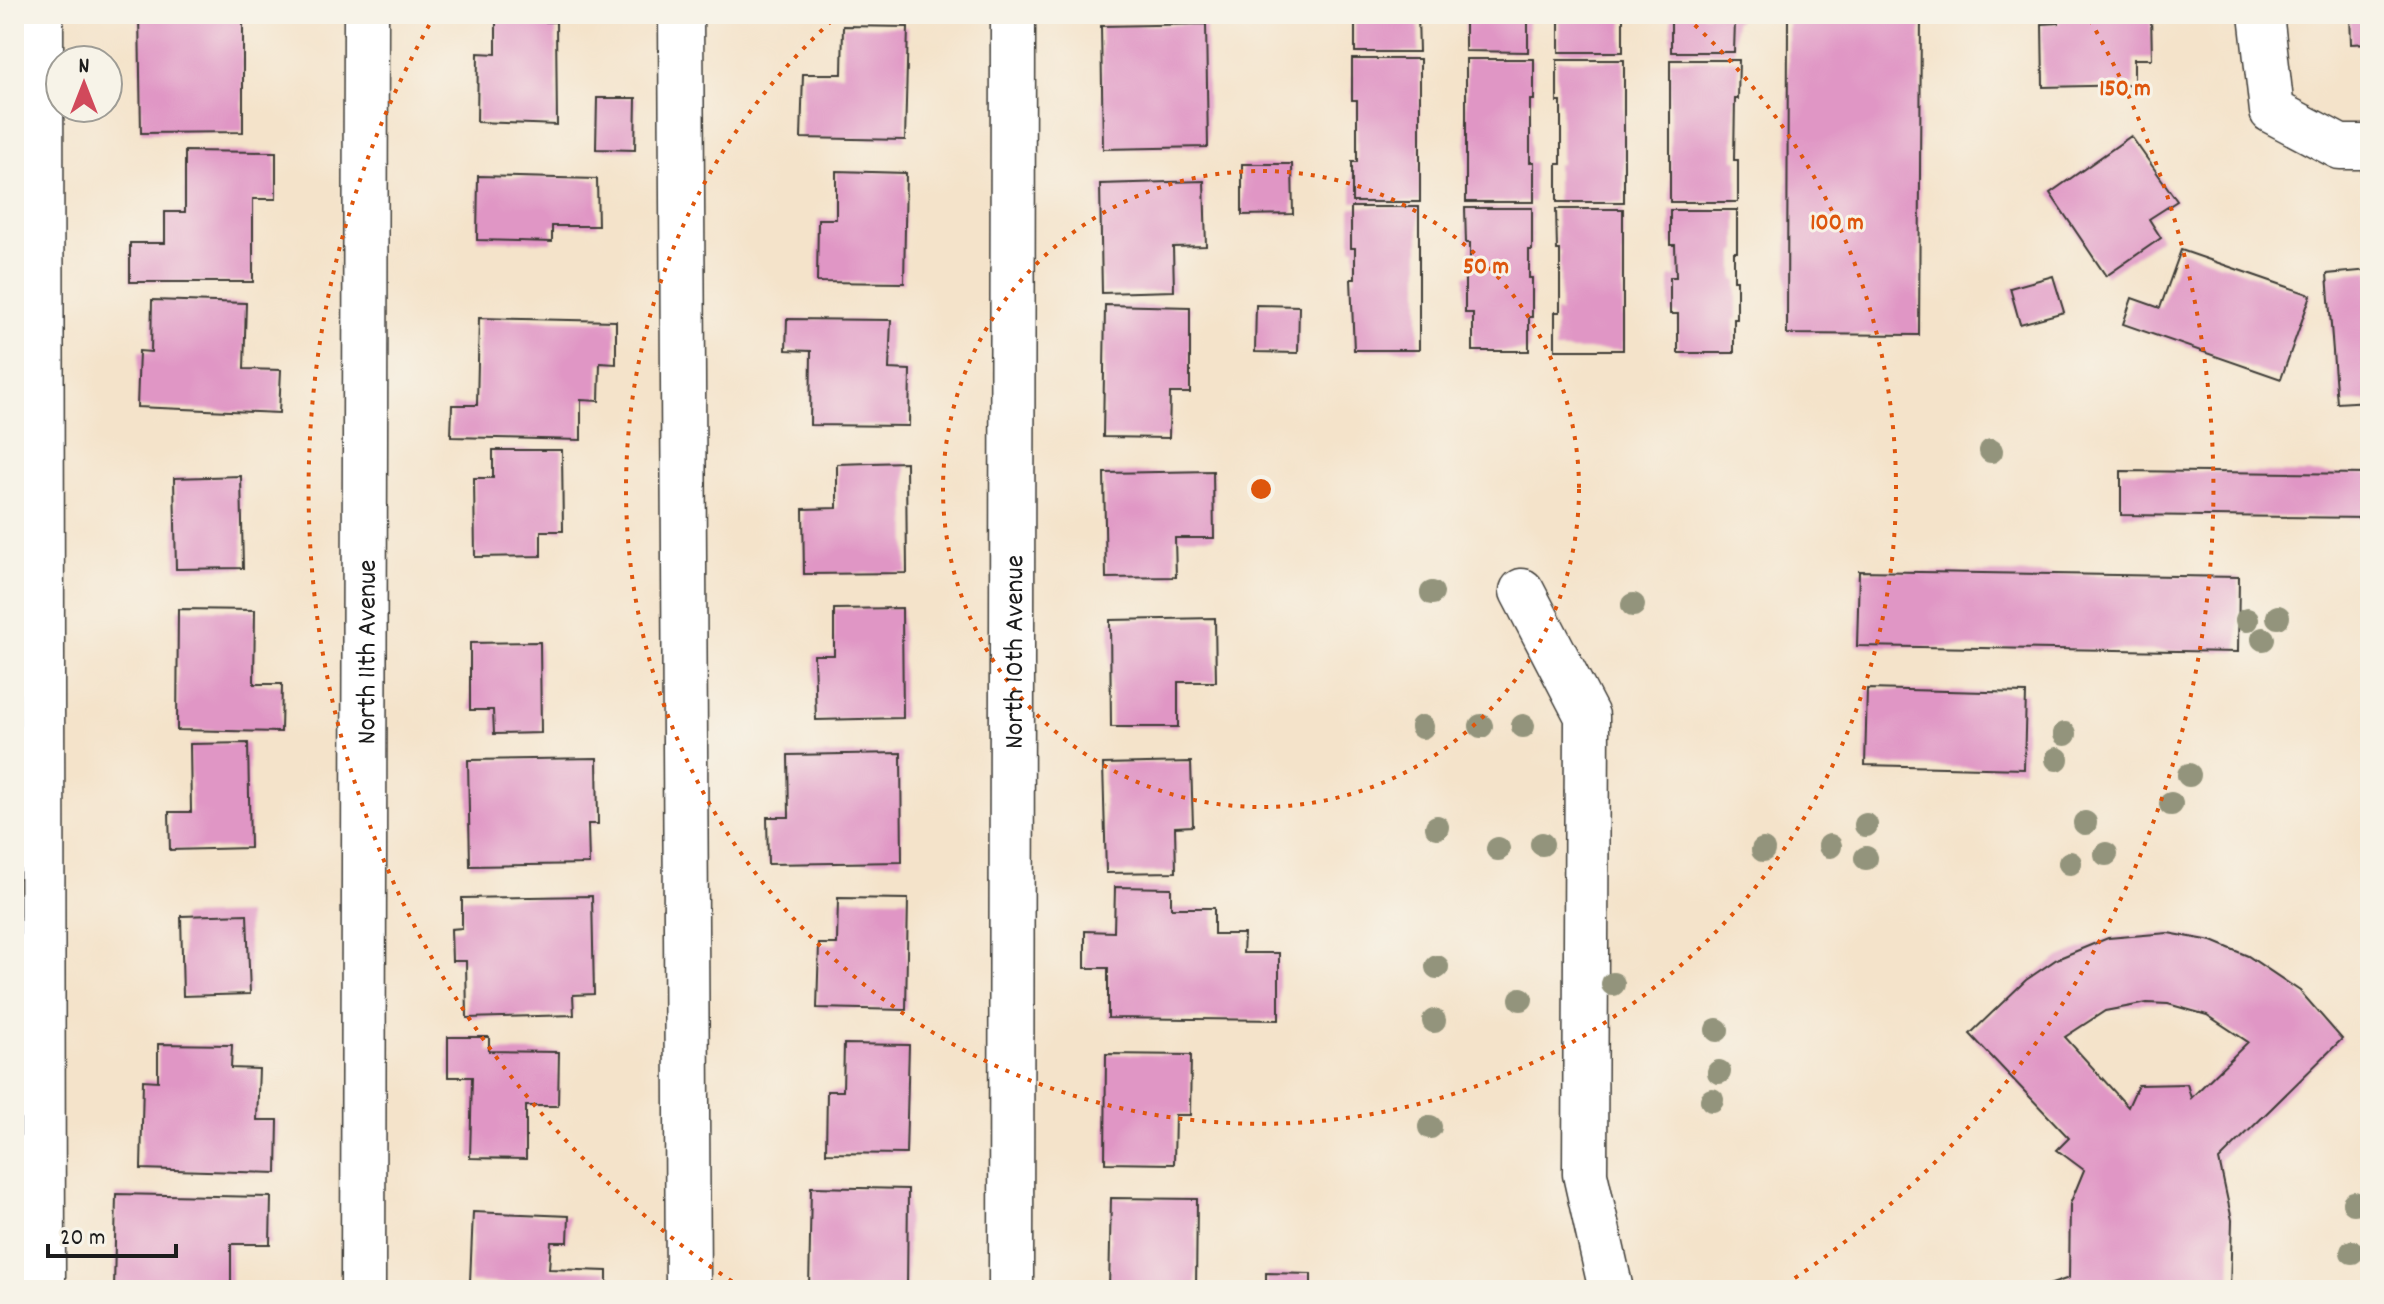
<svg xmlns="http://www.w3.org/2000/svg" width="2384" height="1304" viewBox="0 0 2384 1304" font-family="Dekko,sans-serif">
<style>
.building{fill:#e096c5;fill-rule:evenodd}
.lines{fill:none;stroke-linecap:round;stroke-linejoin:round}
.minor-casing{stroke:#3c3a36;stroke-width:47}
.minor{stroke:#fff;stroke-width:44}
.tree{fill:#93947b}
.ring{fill:none;stroke:#de560d;stroke-width:4;stroke-dasharray:4 8}
.labels{text-anchor:middle;stroke-width:6;stroke-linejoin:round;paint-order:stroke}
.street-label{font-size:28px;fill:#1c1c1c;stroke:#f7f3e8}
.centre{fill:#de560d;stroke:#f7f3e8;stroke-width:4}
.ring-label{font-size:24px;text-anchor:middle;font-weight:bold;fill:#de560d;stroke:#f7f3e8;stroke-width:6;stroke-linejoin:round;paint-order:stroke}
</style>
<rect width="100%" height="100%" fill="#f7f3e8"/>
<filter id="ink" filterUnits="userSpaceOnUse"><feTurbulence type="fractalNoise" baseFrequency=".0125" numOctaves="2"/><feDisplacementMap in="SourceGraphic" scale="16" xChannelSelector="R" yChannelSelector="G"/><feConvolveMatrix kernelMatrix="1 2 1 2 8 2 1 2 1" color-interpolation-filters="sRGB"/></filter>
<filter id="wash" filterUnits="userSpaceOnUse"><feTurbulence type="fractalNoise" baseFrequency=".006" numOctaves="4" result="noise"/><feDisplacementMap in="SourceGraphic" scale="32" xChannelSelector="R" yChannelSelector="G"/><feGaussianBlur stdDeviation="1.8" result="paint"/><feColorMatrix in="noise" values="0 0 0 0 0 0 0 0 0 0 0 0 0 0 0 0 0 1.4 0 .05"/><feComposite in="paint" operator="in"/></filter>
<g filter="url(#wash)">
<rect width="100%" height="100%" fill="#f4e3ca"/>
<g id="blocks">
<path class="building" d="M139,14H243V132L141,133Z
M1351,14H1418L1419,52H1355V21H1351Z
M1465,14H1532V20H1528V52L1465,51Z
M1555,14H1623V52H1559V21H1555Z
M1671,14H1738V21H1735L1734,52H1671Z
M1788,14H1921L1919,335L1787,334Z
M2059,14H2151L2152,59H2134V85L2043,87L2042,24L2059,23Z
M2350,14H2370V43L2351,44Z
M496,20L556,22L557,125L477,122L478,53L496,54Z
M1206,24L1208,147L1103,149L1101,26Z
M843,26L908,27L905,140L801,138L803,74H842Z
M1352,59H1420V202H1352V162H1357V100H1352Z
M1466,59H1534V100H1530V162H1534V202H1466Z
M1557,60H1624V202H1557V164H1561V102H1557Z
M1670,60H1739L1738,99H1735L1734,160H1738V202H1670Z
M597,98H636L635,150L596,149Z
M2131,136L2177,201L2149,219L2161,238L2106,276L2050,193Z
M185,151L276,152V199H253V282H130V243H165V212H185Z
M1242,164H1292L1293,214L1242,215Z
M836,171L906,173L904,283L817,282L818,219H836Z
M478,176L597,179L598,226H552V242L477,240Z
M1204,181L1206,246L1173,247L1174,291L1102,293L1100,184Z
M1351,207H1419V350H1354L1351,279H1355V248H1351Z
M1465,208H1532V250H1529V278H1532V317H1529V351H1473V313H1465V275H1470V243H1466Z
M1556,209H1623V350H1555V312H1560V250H1557Z
M1670,210H1737V252H1734V280H1737V319H1734V353H1678V314H1670V277H1676L1675,245H1670Z
M2181,250L2311,295L2281,379L2123,324L2132,298L2160,308Z
M2370,270V401L2337,403L2327,274Z
M2053,276L2064,312L2020,324L2010,288Z
M152,300L246,303L244,369L281,370L279,413L137,407L139,351L151,352Z
M1105,305L1190,307V393H1170L1169,438L1103,437Z
M1256,305L1299,306L1298,353L1255,352Z
M479,318L616,321V364L600,363L599,401L581,400V440L451,437L452,405H477Z
M787,319L891,320L889,369L910,370L909,426L810,425L811,351L786,350Z
M493,450H562L563,531H541V556L475,557L474,478H493Z
M906,462L907,573L804,574L803,509L837,508V464Z
M1213,471L1214,538H1175L1176,577L1106,578L1104,473Z
M2121,471L2370,474V518L2121,515Z
M241,476L243,568L176,569L174,478Z
M1859,571L2239,577L2238,652L1857,646Z
M902,608L903,718L816,720L814,655H834V609Z
M178,609L255,610L254,684H282L281,732L177,730Z
M1215,618L1216,682H1178V727H1111L1110,620Z
M540,642L541,733L494,734L493,710H470V643Z
M1867,689L2026,693L2024,769L1865,765Z
M248,743L250,848L170,850L169,812H191L190,744Z
M901,753L902,862L768,864L767,817H789L788,755Z
M597,758L598,824H588L589,864L470,866L468,760Z
M1191,762L1193,826L1175,827L1176,872L1106,873L1103,764Z
M1115,887L1171,888V908H1214V934H1244L1243,953H1279V1020L1108,1018V968H1085V931L1114,932Z
M592,896L594,994L573,995L574,1015L467,1018L466,961H452L451,929L462,928V898Z
M838,898L908,899L906,1010L817,1008L819,944H837Z
M247,914L250,994L183,996L181,916Z
M2168,933L2212,941L2248,956L2300,991L2342,1039L2219,1160L2232,1220L2230,1290H2047L2046,1286L2069,1278L2070,1204L2084,1170L2057,1150L2069,1138L1970,1034L2026,980L2057,959L2108,938ZM2147,1003L2168,1004L2207,1015L2248,1042L2191,1098L2187,1084L2138,1085L2128,1107L2065,1037L2105,1011Z
M448,1037H489V1051L559,1052L558,1106H526V1159L470,1158L472,1077H448Z
M158,1044L232,1045L231,1068L259,1069L257,1120H278L277,1173L141,1169L143,1080L158,1081Z
M844,1044L909,1045L906,1154L826,1153L827,1091H843Z
M1106,1054L1191,1055L1190,1115H1175L1174,1164L1105,1163Z
M811,1187L908,1189L907,1290H809Z
M116,1194L271,1197L270,1244H231V1290H114Z
M1111,1198L1197,1199L1196,1290H1109Z
M473,1212L569,1216L568,1242H551L549,1269L607,1271V1290H529V1285L470,1282Z
M1266,1273L1311,1274V1290H1266Z"/>
</g>
</g>
<g filter="url(#ink)">
<use href="#blocks" fill-opacity="0" stroke="#3c3a36" stroke-width="2"/>
<g class="lines">
<g class="minor-casing">
<g id="minor">
<path d="M41,14L43,1290"/>
<path d="M681,14L688,1290"/>
<path d="M2261,14L2272,111L2340,147H2370"/>
<path d="M1522,591L1587,716L1585,1174L1611,1290"/>
<path id="s1" d="M363,1290L366,14"/>
<path id="s2" d="M1011,1290L1013,14"/>
</g>
</g>
<use href="#minor" class="minor"/>
</g>
<g class="tree">
<circle cx="1991" cy="451" r="12"/>
<circle cx="1432" cy="593" r="12"/>
<circle cx="1633" cy="605" r="12"/>
<circle cx="2278" cy="617" r="12"/>
<circle cx="2247" cy="620" r="12"/>
<circle cx="2263" cy="639" r="12"/>
<circle cx="1481" cy="726" r="12"/>
<circle cx="1523" cy="726" r="12"/>
<circle cx="1422" cy="727" r="12"/>
<circle cx="2065" cy="734" r="12"/>
<circle cx="2057" cy="759" r="12"/>
<circle cx="2189" cy="775" r="12"/>
<circle cx="2171" cy="804" r="12"/>
<circle cx="2085" cy="823" r="12"/>
<circle cx="1866" cy="825" r="12"/>
<circle cx="1437" cy="827" r="12"/>
<circle cx="1542" cy="844" r="12"/>
<circle cx="1830" cy="846" r="12"/>
<circle cx="1498" cy="849" r="12"/>
<circle cx="1763" cy="850" r="12"/>
<circle cx="2106" cy="854" r="12"/>
<circle cx="1866" cy="858" r="12"/>
<circle cx="2070" cy="863" r="12"/>
<circle cx="1437" cy="967" r="12"/>
<circle cx="1613" cy="984" r="12"/>
<circle cx="1521" cy="999" r="12"/>
<circle cx="1434" cy="1021" r="12"/>
<circle cx="1717" cy="1030" r="12"/>
<circle cx="1719" cy="1072" r="12"/>
<circle cx="1712" cy="1100" r="12"/>
<circle cx="1430" cy="1127" r="12"/>
<circle cx="2354" cy="1203" r="12"/>
<circle cx="2352" cy="1252" r="12"/>
</g>
</g>
<g class="ring">
<circle cx="1261" cy="489" r="318"/>
<path d="M1686 17A635 635 0 1 1 836 17"/>
<path d="M742 1288A953 953 0 0 1 432 20M2090 20A953 953 0 0 1 1780 1288"/>
</g>
<g class="labels">
<g class="street-label">
<text dy="10" stroke="none"><textPath href="#s1" startOffset="638">North 11th Avenue</textPath></text>
<text dy="10" stroke="none"><textPath href="#s2" startOffset="638">North 10th Avenue</textPath></text>
</g>
</g>
<circle cx="1261" cy="489" r="12" class="centre"/>
<g class="ring-label">
<text x="2125" y="95">150 m</text>
<text x="1837" y="229">100 m</text>
<text x="1486" y="273">50 m</text>
</g>
<rect width="2384" height="1304" fill="none" stroke="#f7f3e8" stroke-width="48"/>
<g transform="translate(84 84)"><circle r="38" fill="#f7f3e8" stroke="#9f9d96" stroke-width="2"/>
<path d="M0-6L14 30L0 20L-14 30Z" fill="#d1495b"/>
<text y="-12" font-size="22" font-weight="bold" text-anchor="middle" fill="#1c1c1c">N</text>
</g>
<path d="M48 1244v12h128v-12" fill="none" stroke="#1c1c1c" stroke-width="4"/>
<text x="60" y="1244" font-size="24" fill="#1c1c1c" stroke="#f7f3e8" stroke-width="6" paint-order="stroke">20 m</text>
</svg>
